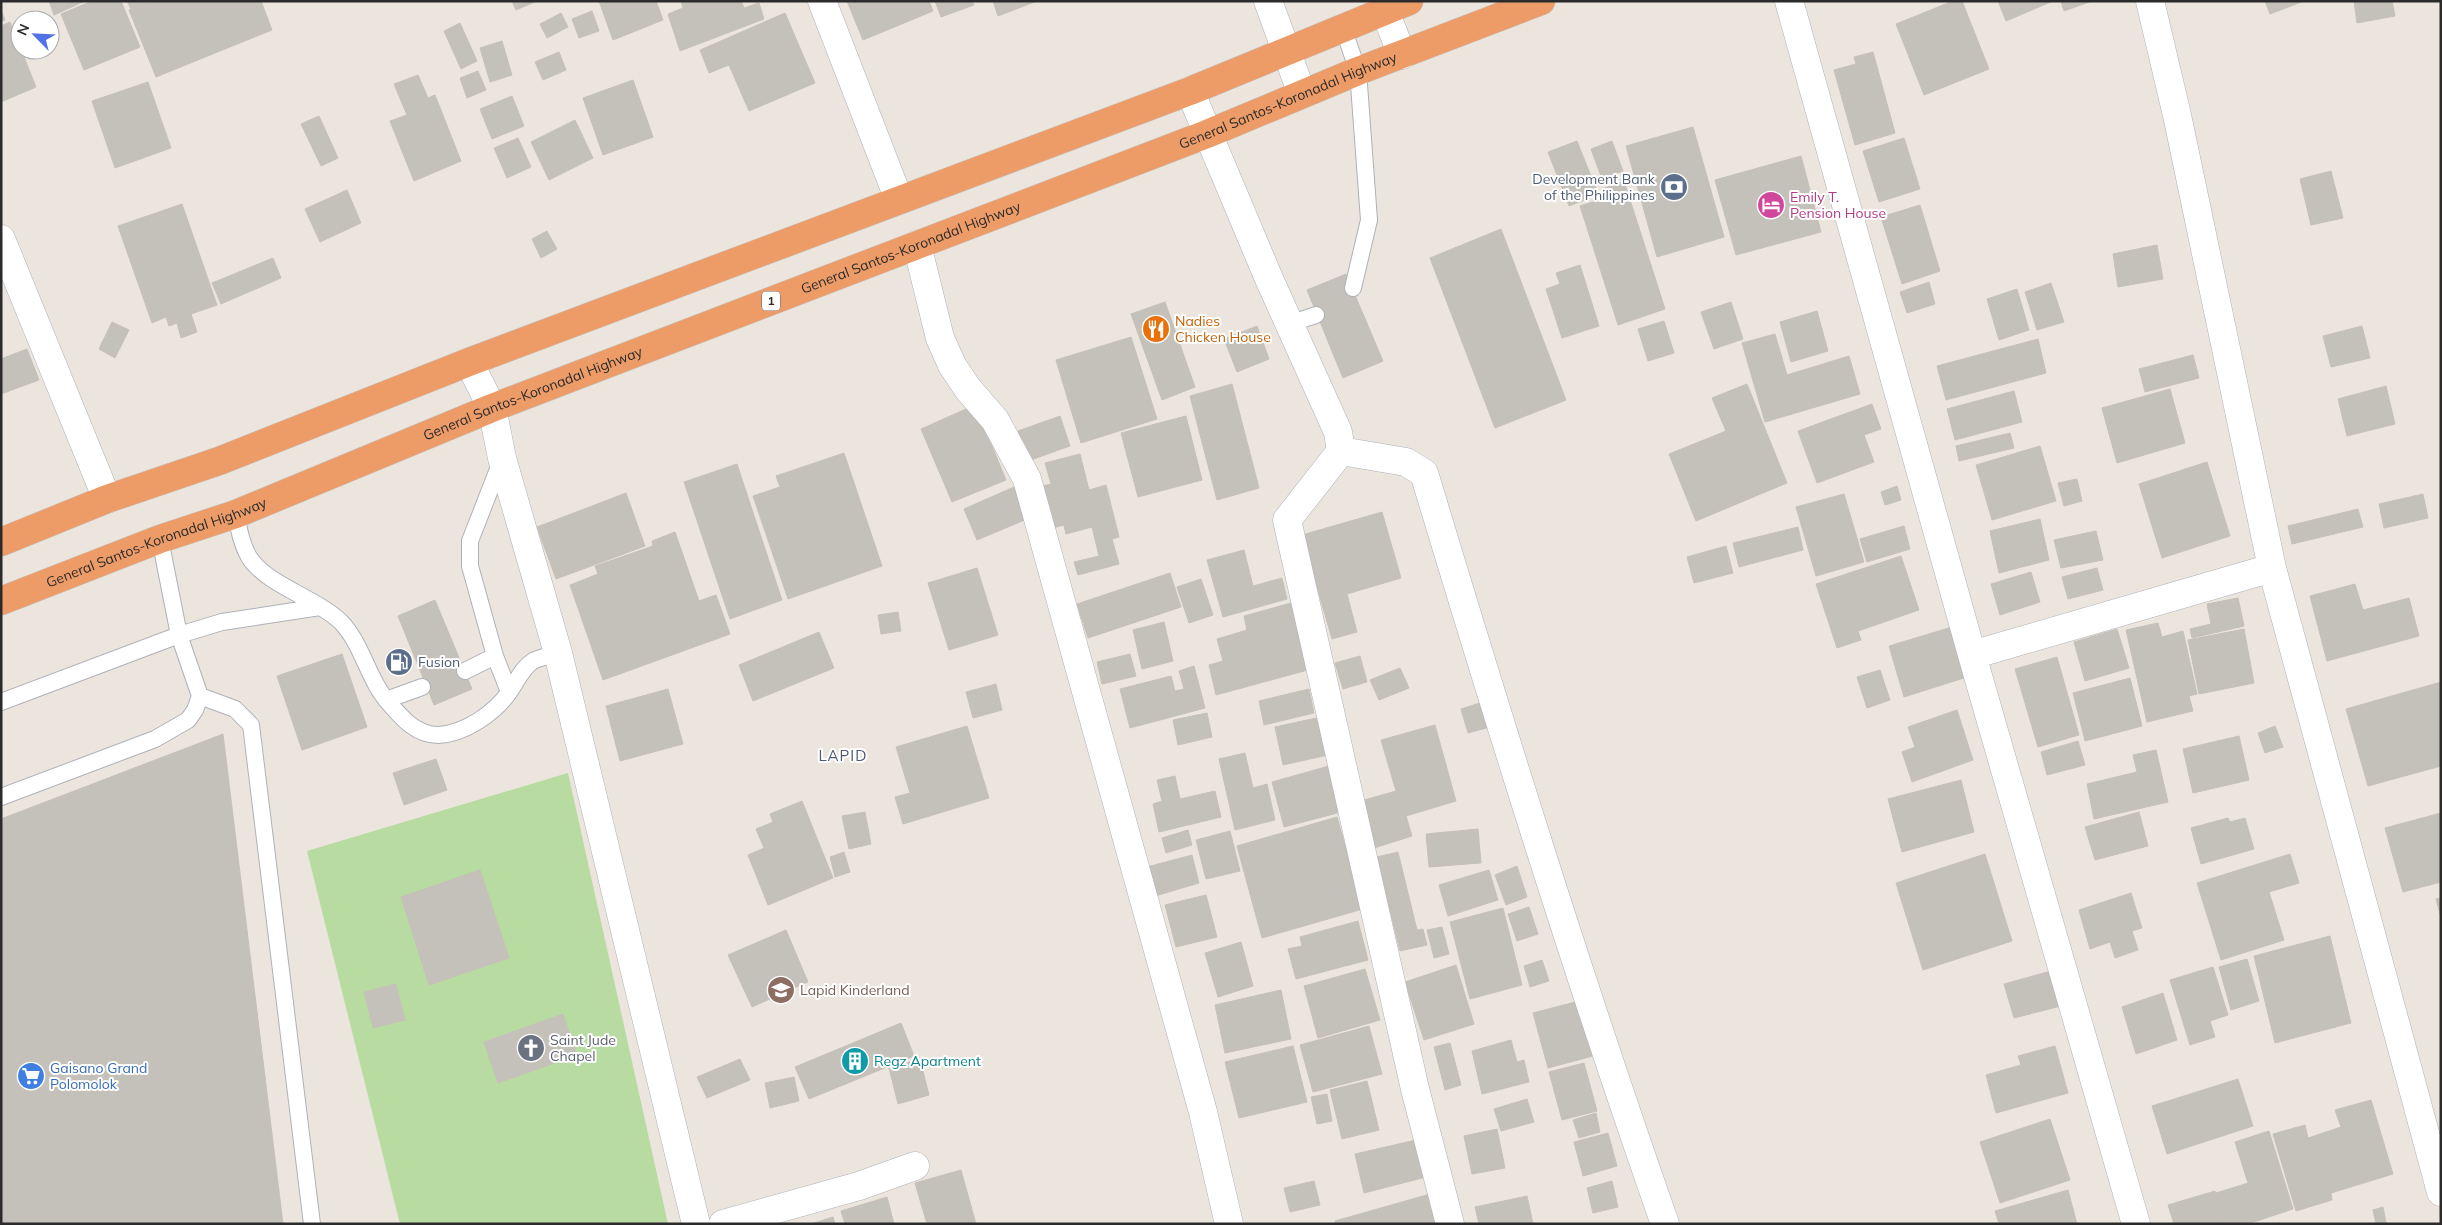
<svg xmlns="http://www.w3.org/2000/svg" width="2442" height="1225" viewBox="0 0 2442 1225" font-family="Mulish,sans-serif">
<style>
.green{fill:#b7dba1}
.building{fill:#c4c0ba;stroke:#c6c1b8}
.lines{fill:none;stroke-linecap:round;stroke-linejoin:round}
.lane-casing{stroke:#afb1b9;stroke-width:18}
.street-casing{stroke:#afb1b9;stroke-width:29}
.secondary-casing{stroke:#afb1b9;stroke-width:29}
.highway-casing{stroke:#c4c4c4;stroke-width:29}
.lane{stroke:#fff;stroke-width:16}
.street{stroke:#fff;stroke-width:28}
.secondary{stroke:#fff;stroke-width:28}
.highway{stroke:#ed9c67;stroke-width:28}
.labels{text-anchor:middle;stroke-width:4;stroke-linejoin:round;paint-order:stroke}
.shield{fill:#fff;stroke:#6b6b6b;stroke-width:1}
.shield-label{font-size:12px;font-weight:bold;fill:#2b2b2b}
.street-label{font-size:14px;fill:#2b2b2b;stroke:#fff}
.service-label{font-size:14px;fill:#4e5e75;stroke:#fff;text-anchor:end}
.hotel-label{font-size:14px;fill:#b23c85;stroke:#fff;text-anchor:start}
.food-label{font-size:14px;fill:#c56008;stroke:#fff;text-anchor:start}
.education-label{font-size:14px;fill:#785e54;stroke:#fff;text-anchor:start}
.worship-label{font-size:14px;fill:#5b616d;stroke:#fff;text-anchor:start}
.culture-label{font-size:14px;fill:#0d838f;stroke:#fff;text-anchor:start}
.shop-label{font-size:14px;fill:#366cbe;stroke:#fff;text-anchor:start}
.neighbourhood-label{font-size:15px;letter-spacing:1px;fill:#505876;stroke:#fff}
</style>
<rect width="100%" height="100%" fill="#ebe5de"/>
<path class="green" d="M568,773L668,1224H400L307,851Z"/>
<path class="building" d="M49,1H85L54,15Z
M92,1H121L140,47L84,70L61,14Z
M127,1H148L131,9Z
M150,1H261L272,30L156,77L129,10Z
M512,1H537L516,10Z
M599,1H656L663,20L613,40Z
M681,1H741L744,8L759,3L764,19L680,51L668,14L683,8Z
M847,1H929L933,11L863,40Z
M935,1H972L974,5L941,17Z
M993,1H1037L998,16Z
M1953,1H1962L1989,69L1924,95L1896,24Z
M1998,1H2053L2006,21Z
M2061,1H2092L2064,11Z
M2265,1H2304L2270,14Z
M2354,1H2392L2395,16L2357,23Z
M1,10L5,20L1,21Z
M592,11L599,31L579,38L572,19Z
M561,13L568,27L547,38L540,24Z
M785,13L815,83L749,111L729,65L709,73L700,50Z
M10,22L36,87L1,102V26Z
M460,23L477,61L461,69L444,31Z
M502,41L512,75L490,82L480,48Z
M559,52L566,70L543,80L535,62Z
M1873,52L1895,133L1855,145L1834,70L1856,64L1854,57Z
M478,71L486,90L467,98L460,78Z
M418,75L428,98L435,95L461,161L414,181L390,121L407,115L394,84Z
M633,80L653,137L603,155L583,98Z
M148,82L171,148L115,168L92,101Z
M512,96L524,126L492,139L480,109Z
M319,116L338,158L321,166L301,124Z
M575,120L593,158L549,180L531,142Z
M1693,127L1724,237L1657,257L1626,146Z
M518,138L531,167L507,178L494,148Z
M1904,138L1920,189L1879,202L1863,151Z
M1577,141L1598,194L1569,206L1548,152Z
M1612,141L1623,171L1602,179L1591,149Z
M1801,156L1821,232L1736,255L1715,180Z
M2331,171L2343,218L2311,225L2300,179Z
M1624,181L1665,309L1618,325L1580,206L1605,198L1602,189Z
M347,190L361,223L320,242L305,209Z
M182,204L217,305L191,314L197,332L181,338L177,323L169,326L166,317L152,323L118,226Z
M1920,205L1940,271L1902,284L1881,217Z
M1501,229L1566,400L1495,428L1430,258Z
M547,231L557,249L541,258L532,239Z
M2157,245L2163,279L2118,287L2113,254Z
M273,258L281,278L221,304L212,283Z
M1580,265L1599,326L1562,338L1546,289L1560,284L1556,273Z
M1346,274L1383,361L1343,378L1307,290Z
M1929,282L1935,304L1907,313L1900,292Z
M2051,283L2064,322L2037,330L2025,292Z
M2017,289L2029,330L1999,340L1987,299Z
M1165,302L1195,387L1162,400L1131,314Z
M1731,302L1743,339L1714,349L1701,312Z
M1817,311L1828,351L1791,362L1780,322Z
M1664,321L1674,353L1648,361L1638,329Z
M112,322L129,330L115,358L99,349Z
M1257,326L1269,359L1237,372L1224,339Z
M2362,326L2370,358L2331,367L2323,336Z
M1775,334L1787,375L1849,356L1860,394L1765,422L1742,343Z
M1131,337L1157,419L1081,443L1056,360Z
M2038,339L2046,373L1946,400L1937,366Z
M27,349L39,380L1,394V359Z
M2193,355L2199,378L2145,392L2139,369Z
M1232,384L1259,488L1217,500L1190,396Z
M1747,384L1787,483L1696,521L1669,454L1726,431L1712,398Z
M2386,386L2395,424L2347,436L2338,399Z
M2170,389L2185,443L2117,463L2102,408Z
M2014,391L2022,422L1955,440L1947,409Z
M1872,404L1881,429L1864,435L1874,462L1817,483L1798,431Z
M975,405L1006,480L952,502L921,429Z
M1060,416L1070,446L1028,461L1018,431Z
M1186,416L1202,480L1138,497L1121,433Z
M2010,433L2014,448L1959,461L1956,446Z
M2040,446L2056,501L1992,520L1976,465Z
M844,453L882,566L788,599L753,496L780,487L776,476Z
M1080,454L1089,490L1106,485L1119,537L1112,539L1119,564L1078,575L1074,562L1099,556L1092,527L1066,534L1064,525L1049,529L1037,487L1051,484L1045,463Z
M2207,462L2230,536L2162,558L2139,484Z
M737,464L782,600L730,619L684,482Z
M2077,479L2082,501L2064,506L2058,483Z
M1897,486L1901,500L1885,505L1881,492Z
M1014,487L1027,519L977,540L964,509Z
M626,493L645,546L556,579L537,527Z
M1844,494L1864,562L1816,576L1796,507Z
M2423,494L2428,518L2384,528L2379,504Z
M2358,509L2363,527L2292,544L2288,526Z
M1382,512L1401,578L1347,594L1357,632L1332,639L1302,535Z
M2040,519L2049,560L1999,573L1990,531Z
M1904,526L1910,549L1867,562L1860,539Z
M1798,527L1803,550L1739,567L1733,543Z
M2096,531L2103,560L2061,568L2054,540Z
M675,532L699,601L716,595L730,634L603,680L570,585L598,574L595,566L653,546L652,541Z
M1726,546L1733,573L1694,583L1687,557Z
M1244,550L1253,586L1282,578L1287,599L1223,617L1207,560Z
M1901,556L1919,610L1858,631L1861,640L1837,648L1816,584Z
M977,568L998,635L949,650L928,583Z
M2097,568L2103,590L2068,599L2062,577Z
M2031,572L2040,602L2000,615L1991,584Z
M1170,573L1181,607L1088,638L1077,604Z
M1201,579L1213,615L1189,623L1177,587Z
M2355,584L2363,610L2409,598L2419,636L2327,661L2310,596Z
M2238,598L2244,626L2192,638L2190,629L2211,624L2207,604Z
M435,600L472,689L434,705L398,616Z
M1291,603L1308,670L1216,695L1209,665L1223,661L1217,639L1247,630L1244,616Z
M898,612L901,631L881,634L878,615Z
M1164,622L1173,661L1142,669L1133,630Z
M2158,623L2162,637L2183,631L2197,694L2189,696L2193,711L2147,722L2126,630Z
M1952,627L1967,677L1904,697L1889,646Z
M2117,629L2129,668L2085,681L2074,642Z
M2244,629L2254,683L2199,694L2188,640Z
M819,632L834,668L753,701L739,665Z
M342,654L367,727L302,750L277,676Z
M1130,654L1136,676L1102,684L1097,662Z
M1360,656L1367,682L1343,689L1335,663Z
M2057,657L2079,735L2038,747L2015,669Z
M1194,666L1205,708L1130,728L1120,689L1171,676L1175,691L1184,689L1179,671Z
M1400,668L1409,688L1379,700L1370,680Z
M1880,670L1890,700L1867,708L1857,677Z
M2130,678L2142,726L2085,741L2073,693Z
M2441,682V766L2368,786L2346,709Z
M996,684L1002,710L973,718L966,692Z
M668,689L683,744L620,761L606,706Z
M1309,689L1314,713L1264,725L1259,701Z
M1483,702L1490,727L1468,733L1461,709Z
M1957,710L1973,760L1912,782L1902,752L1915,747L1908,727Z
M1207,713L1212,737L1178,745L1173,720Z
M1321,717L1328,755L1283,765L1275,727Z
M1435,725L1456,801L1406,816L1412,836L1374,848L1361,801L1396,791L1381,740Z
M967,726L989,798L903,824L895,797L910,793L896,747Z
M2275,726L2283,747L2265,753L2258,733Z
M223,734L283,1224H1V819Z
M2239,736L2249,780L2193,793L2183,749Z
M2078,741L2085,765L2047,775L2041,752Z
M2156,750L2168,802L2094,819L2087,784L2137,772L2133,755Z
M1245,753L1253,788L1267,784L1275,820L1235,830L1219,759Z
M436,759L447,790L404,805L393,773Z
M1329,766L1341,812L1284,827L1272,782Z
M1175,776L1180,799L1215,791L1221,817L1159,832L1153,804L1162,801L1157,780Z
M1961,780L1974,832L1902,852L1888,799Z
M802,801L833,878L768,905L748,855L764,848L756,829L773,822L770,814Z
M865,812L871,844L849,849L842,816Z
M2139,812L2148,846L2095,860L2085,827Z
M2441,813V882L2403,892L2385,828Z
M1337,817L1363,909L1262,938L1237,846Z
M2228,818L2230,822L2245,818L2254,849L2201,864L2191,828Z
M1478,829L1481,863L1429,867L1426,834Z
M1188,830L1192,845L1166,853L1162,838Z
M1230,831L1240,871L1206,879L1196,840Z
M844,852L850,872L835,877L830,857Z
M1398,852L1417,930L1423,929L1427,945L1400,951L1377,857Z
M1985,854L2012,941L1923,970L1896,883Z
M2290,854L2299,883L2269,892L2284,940L2221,960L2197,883Z
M1192,855L1199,883L1155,896L1147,867Z
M1517,866L1527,897L1506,905L1495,875Z
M480,870L509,958L429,985L401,897Z
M1489,870L1498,900L1448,916L1439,885Z
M2131,893L2142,928L2132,931L2138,950L2115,958L2110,942L2090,949L2079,910Z
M1206,895L1217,937L1176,947L1165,905Z
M2441,898V917L2436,899Z
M1529,907L1538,934L1517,941L1508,914Z
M1503,908L1522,985L1470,999L1450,922Z
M1358,921L1368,960L1296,979L1288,949L1302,946L1300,937Z
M1442,927L1449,954L1434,958L1427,930Z
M786,930L808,982L752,1007L728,955Z
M2330,936L2351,1023L2275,1043L2254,956Z
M1241,942L1253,986L1218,997L1205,953Z
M2247,959L2259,1001L2231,1010L2219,967Z
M1542,960L1549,981L1530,987L1524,966Z
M1456,965L1474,1024L1424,1040L1405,982Z
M2213,967L2228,1015L2210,1021L2215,1037L2190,1045L2170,980Z
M1365,969L1380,1020L1318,1038L1304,986Z
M2051,971L2061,1006L2014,1018L2004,984Z
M396,984L405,1020L373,1028L364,992Z
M1281,990L1291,1039L1225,1053L1215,1005Z
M2163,993L2177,1040L2136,1054L2122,1007Z
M1579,1001L1593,1056L1548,1068L1533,1013Z
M563,1014L577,1055L498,1083L484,1042Z
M901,1023L914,1056L809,1099L795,1067Z
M1369,1026L1382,1074L1313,1092L1300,1045Z
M1511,1040L1517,1062L1524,1060L1529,1082L1482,1094L1472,1051Z
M1450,1043L1461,1085L1445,1090L1434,1047Z
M1293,1046L1307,1102L1239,1118L1225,1062Z
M2055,1046L2068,1093L1996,1113L1986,1075L2021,1065L2018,1056Z
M740,1059L750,1080L707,1098L697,1077Z
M920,1059L929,1095L898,1104L889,1068Z
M1584,1063L1597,1111L1562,1120L1549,1072Z
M794,1077L799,1101L770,1108L765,1083Z
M2238,1079L2253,1126L2167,1154L2152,1106Z
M1367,1081L1379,1130L1342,1139L1330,1090Z
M1327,1094L1332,1121L1317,1124L1311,1097Z
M1527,1099L1534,1122L1501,1131L1494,1109Z
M2371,1100L2393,1174L2331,1193L2332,1200L2296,1211L2273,1134L2305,1125L2308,1138L2341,1127L2335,1110Z
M1596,1113L1600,1132L1579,1138L1573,1120Z
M2050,1119L2070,1180L2000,1203L1980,1142Z
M1497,1129L1505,1168L1472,1174L1464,1136Z
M2269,1131L2293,1209L2248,1224H2226L2216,1193L2248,1183L2235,1142Z
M1608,1133L1617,1166L1583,1176L1574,1142Z
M1416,1140L1426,1177L1364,1193L1355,1154Z
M961,1170L976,1224H927L915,1183Z
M1314,1181L1320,1205L1290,1212L1284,1188Z
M1612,1181L1618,1207L1593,1213L1587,1188Z
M2068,1190L2077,1224H1999L1995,1211Z
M2215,1191L2225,1223L2174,1224L2168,1205Z
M1430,1194L1439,1224H1335V1221Z
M1527,1196L1533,1224H1479L1475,1207Z
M887,1197L894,1224H845L841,1211Z
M2383,1207L2386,1223L2376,1224L2373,1210Z
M833,1217L835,1224H811Z"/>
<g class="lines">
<g class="lane-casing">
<path id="lane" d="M1343,28L1358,71L1369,220L1353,288
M1289,324L1316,315
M236,514C239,529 241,543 249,557C265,584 318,599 341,622C363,645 368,680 389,703C402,718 416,735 438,735C465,734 496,712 510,691C517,681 522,668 533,661C540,657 550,656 558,653
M495,656L509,692
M465,671L495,656L470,566V541L502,459
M200,696L235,709L251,725L312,1224
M386,700L422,687
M1,702L179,635L160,539
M1,797L155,739L188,720L195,710L200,696L179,635L222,622L320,607"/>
</g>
<g class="street-casing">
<path id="street" d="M822,1L899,200
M1789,1L1972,655L2136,1224
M2150,1L2177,115L2272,568L2441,1192
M1190,91L1270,281L1338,432L1341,451L1287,520L1415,1089L1450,1224
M1,239L107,499
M917,245L940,338L952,365L968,389L995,420L1027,479L1203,1112L1229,1224
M469,362L492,408L502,458L558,653L696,1224
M1341,451L1406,462L1424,473C1500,725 1578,976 1665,1224
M1972,655L2272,568
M723,1224L859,1186L915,1166"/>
</g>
<g class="secondary-casing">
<path id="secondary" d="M1268,1L1302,94
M1381,1L1402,55"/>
</g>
<g class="highway-casing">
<g id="highway">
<path d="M1,542L107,499L219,461L469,362L1190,91L1409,1"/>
<path id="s1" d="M1,601L160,539L236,514L492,408L1207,134L1358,71L1541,1"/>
</g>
</g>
<use href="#lane" class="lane"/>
<use href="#street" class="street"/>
<use href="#secondary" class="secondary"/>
<use href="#highway" class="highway"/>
</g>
<defs>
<g id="bank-disc" transform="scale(1.4375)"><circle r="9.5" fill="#5c6f8a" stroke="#fff"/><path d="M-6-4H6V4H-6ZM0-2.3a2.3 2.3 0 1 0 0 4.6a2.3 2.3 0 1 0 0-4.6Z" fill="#fff"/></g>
<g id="hotel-disc" transform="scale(1.4375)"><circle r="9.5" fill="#d1479c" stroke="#fff"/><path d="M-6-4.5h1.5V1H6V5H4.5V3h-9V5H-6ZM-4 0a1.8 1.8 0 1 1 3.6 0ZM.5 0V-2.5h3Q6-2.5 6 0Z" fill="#fff"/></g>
<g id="restaurant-disc" transform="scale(1.4375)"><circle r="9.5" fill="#e8710a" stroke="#fff"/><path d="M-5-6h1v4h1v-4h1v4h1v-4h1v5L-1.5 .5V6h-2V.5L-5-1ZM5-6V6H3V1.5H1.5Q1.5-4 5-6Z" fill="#fff"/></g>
<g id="fuel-disc" transform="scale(1.4375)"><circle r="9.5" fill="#5c6f8a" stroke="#fff"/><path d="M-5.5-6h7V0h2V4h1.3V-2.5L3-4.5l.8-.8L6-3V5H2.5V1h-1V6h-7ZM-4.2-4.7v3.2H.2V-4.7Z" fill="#fff"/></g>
<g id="school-disc" transform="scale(1.4375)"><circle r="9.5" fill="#8d6e63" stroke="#fff"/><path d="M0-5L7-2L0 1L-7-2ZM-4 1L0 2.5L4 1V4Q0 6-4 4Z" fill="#fff"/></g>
<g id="church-disc" transform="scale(1.4375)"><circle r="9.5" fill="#6b7280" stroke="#fff"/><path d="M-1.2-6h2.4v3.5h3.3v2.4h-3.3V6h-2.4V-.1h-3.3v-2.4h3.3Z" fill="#fff"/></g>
<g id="building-disc" transform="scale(1.4375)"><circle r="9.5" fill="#0f9aa8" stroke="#fff"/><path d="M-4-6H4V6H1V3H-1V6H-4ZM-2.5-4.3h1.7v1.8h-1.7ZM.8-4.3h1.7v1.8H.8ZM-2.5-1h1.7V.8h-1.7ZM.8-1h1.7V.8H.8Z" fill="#fff"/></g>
<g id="supermarket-disc" transform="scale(1.4375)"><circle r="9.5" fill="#3f7fe0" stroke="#fff"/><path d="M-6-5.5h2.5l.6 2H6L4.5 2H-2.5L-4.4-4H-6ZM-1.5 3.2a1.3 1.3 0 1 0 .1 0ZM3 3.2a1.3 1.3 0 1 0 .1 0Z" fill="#fff"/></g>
</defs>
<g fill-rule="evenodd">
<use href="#bank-disc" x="1674" y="187"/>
<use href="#hotel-disc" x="1771" y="205"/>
<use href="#restaurant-disc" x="1156" y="329"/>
<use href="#fuel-disc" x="399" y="662"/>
<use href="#school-disc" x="781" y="990"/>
<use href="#church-disc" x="531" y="1048"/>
<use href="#building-disc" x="855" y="1061"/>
<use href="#supermarket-disc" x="31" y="1076"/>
</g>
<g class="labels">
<rect class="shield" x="762" y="291.5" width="18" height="19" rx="4"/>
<g class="shield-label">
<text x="771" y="305">1</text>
</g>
<g class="street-label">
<text dy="5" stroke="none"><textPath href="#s1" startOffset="1381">General Santos-Koronadal Highway</textPath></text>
<text dy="5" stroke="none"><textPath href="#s1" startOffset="976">General Santos-Koronadal Highway</textPath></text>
<text dy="5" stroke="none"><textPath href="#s1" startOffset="571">General Santos-Koronadal Highway</textPath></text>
<text dy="5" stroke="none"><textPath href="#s1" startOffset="166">General Santos-Koronadal Highway</textPath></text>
</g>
<g class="service-label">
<text x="1655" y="184">Development Bank<tspan x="1655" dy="16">of the Philippines</tspan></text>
<text x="418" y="667" text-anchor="start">Fusion</text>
</g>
<g class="hotel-label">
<text x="1790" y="202">Emily T.<tspan x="1790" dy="16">Pension House</tspan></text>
</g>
<g class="food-label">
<text x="1175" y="326">Nadies<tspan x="1175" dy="16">Chicken House</tspan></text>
</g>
<g class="education-label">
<text x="800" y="995">Lapid Kinderland</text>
</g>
<g class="worship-label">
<text x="550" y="1045">Saint Jude<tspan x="550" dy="16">Chapel</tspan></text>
</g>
<g class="culture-label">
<text x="874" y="1066">Regz Apartment</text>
</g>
<g class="shop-label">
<text x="50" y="1073">Gaisano Grand<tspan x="50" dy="16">Polomolok</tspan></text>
</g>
<g class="neighbourhood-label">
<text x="843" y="761">LAPID</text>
</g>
</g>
<rect width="2442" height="1225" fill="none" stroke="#2b2b2b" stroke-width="5"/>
<g transform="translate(35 35) rotate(294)"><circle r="24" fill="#ffffff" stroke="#aaaaaa"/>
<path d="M0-4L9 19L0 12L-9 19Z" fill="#5072e6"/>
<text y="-8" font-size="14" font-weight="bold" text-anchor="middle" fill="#2b2b2b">N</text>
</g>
</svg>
